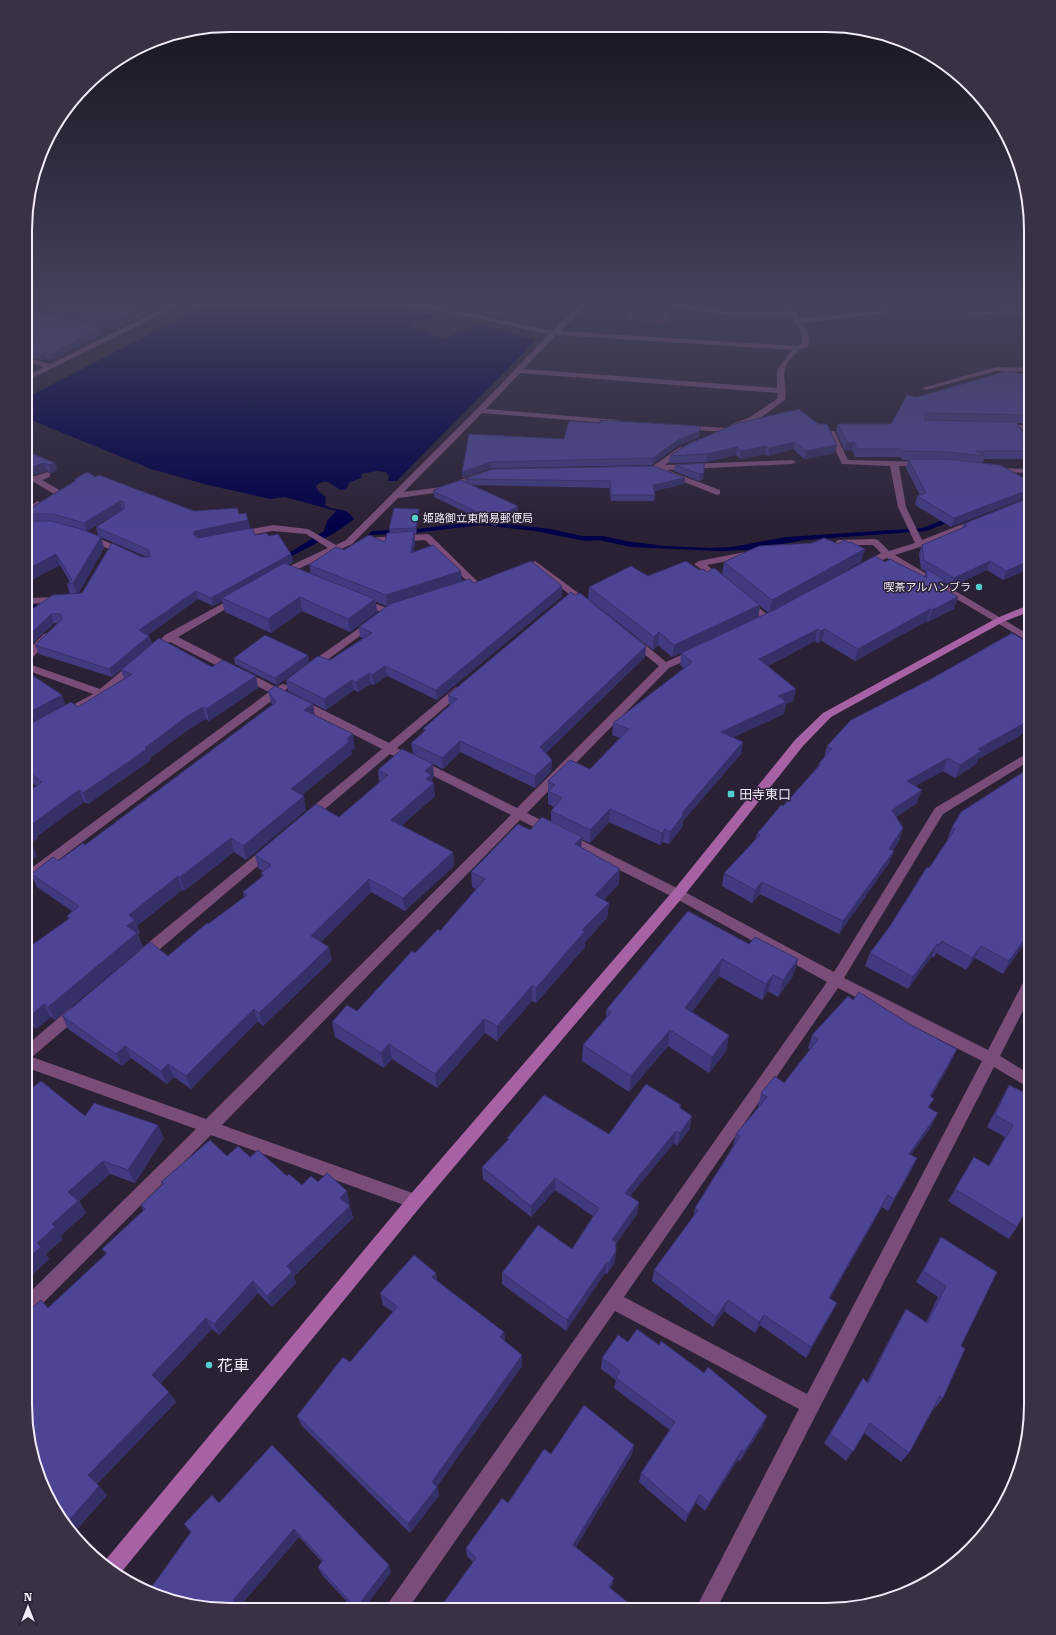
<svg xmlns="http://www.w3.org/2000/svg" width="1056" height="1635" viewBox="0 0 1056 1635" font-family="'Roboto Serif','Noto Sans JP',serif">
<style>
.green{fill:#6d264d}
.water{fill:#000048}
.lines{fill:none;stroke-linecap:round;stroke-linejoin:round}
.street{fill:#794d77;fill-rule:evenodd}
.secondary{fill:#a761a5;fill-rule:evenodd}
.wall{fill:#423a81;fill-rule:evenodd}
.shaded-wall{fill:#363069}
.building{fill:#4d4496;stroke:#363069}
.poi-dot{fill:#52cdd0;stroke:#2b2135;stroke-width:1.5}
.labels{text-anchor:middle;stroke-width:3;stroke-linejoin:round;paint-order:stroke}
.far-poi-label{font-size:11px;fill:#f2ebf9;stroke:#2b2135;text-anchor:start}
.poi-label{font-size:13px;fill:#f2ebf9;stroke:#2b2135;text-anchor:start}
.near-poi-label{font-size:16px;fill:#f2ebf9;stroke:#2b2135;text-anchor:start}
.rim{fill:none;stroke:#f2ebf9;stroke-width:2}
</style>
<rect width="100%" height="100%" fill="#2b2135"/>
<path class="green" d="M473,302H530L499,316L461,307Z
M637,305L670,311H671L664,323L624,319Z"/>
<path class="water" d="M211,302H375L438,316L410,326L443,339L479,325L536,340L397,481H388L389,477L386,472L377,471L361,474L362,478L350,482L346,489L342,490C334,488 327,475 316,486L319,492L326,497L325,505C336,513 345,505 354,519C336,534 309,547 288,558L49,608L26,610V606L49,604L284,556L324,531L327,521L336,511L285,497L270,499L208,485L151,469L26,418V398Z
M1031,491L926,531L805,540L748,550L719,551L631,547L598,540L585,541L535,531L482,525L413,533L368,535L372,531L417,529L481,521L551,529L582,536H603L626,541L665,546L710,548L732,547L786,537L922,528L988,503Z"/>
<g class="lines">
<path class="street" d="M140,302H152L168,307L176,302H185L26,381V376L44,367L27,362V358L50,364L162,309Z
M401,302H416L553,331L582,302H589L560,331L796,346L802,344V333L791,316L731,315L633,302H657L731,311L788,312L782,302H789L799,319L882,310L872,302H880L891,311L888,313L802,323L808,333L809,345C806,348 801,348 798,351C776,371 788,378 785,400L756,421L734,429H731V425L750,417L777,399L778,393L520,373L486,409L618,420L622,422L618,424L482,413L404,492L441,487L479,473L482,474V478L442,492L398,498L352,544L283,576H277V572L328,548L306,534L273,531L239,537L236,536V532L273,525L308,529L336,545L346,540L477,409L549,334ZM556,335L792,350L777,370V388L524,369Z
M997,302H1004L1011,309L1031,315V319L1009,312L969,316L966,314L969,312L1004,309Z
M996,367L1031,368V372L996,371L926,390L922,388Z
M681,425L725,428L729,430L725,432L684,429H681Z
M1001,425H1031V429H1001Z
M828,431H834L848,460L925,462L926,464L922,466H899L906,507L922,540L973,520H979L980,522L923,546L895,555L1031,636V643L887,558L867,568H861V564L881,553L873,545H836V541L839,540L875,539L878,540L889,551L915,543L898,507L890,466L842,464L827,433Z
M680,447L687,449L665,465L792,460L796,462L792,464L667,470L720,490V494L717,495L654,470H641L637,468L641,466H653Z
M993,468L1031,469V473L996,472H993Z
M47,472L50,473V477L42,480L63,492V496H57L34,482L26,484V479Z
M38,501L42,504L29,522L26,523C26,514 29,505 38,501Z
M87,533L128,551L130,553L125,556L122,555L84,538V534Z
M427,534L430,535L477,581V585H471L425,540L366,544L361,541L366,538Z
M755,550L760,553L758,555L707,565L723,578L725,580L720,583L694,564L699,561Z
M535,561L592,603L594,605L592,607H586L534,567L520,572L515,569Z
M238,595L243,598L241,600L178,637L276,687L283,684L287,685L288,687L285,691L389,743L456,687H464L465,689L464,691L397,748L517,808L659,666L629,642L628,640L629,638H637L666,662L692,650H700L701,652L700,654L669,668L527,813L683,891L834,972L935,808L1031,751V760L943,814L844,978L988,1050L1026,977L1031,976V995L1000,1056L1031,1075V1089L994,1067L716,1610H695L799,1409L615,1311L408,1609H386L389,1602L827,982L673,897L520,820L222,1125L421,1196L423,1201L421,1206L415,1209L211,1135L31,1315L25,1318V1297L196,1129L25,1067L26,1046L70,1008L75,1006L80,1008L82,1012L80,1016L32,1057L206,1119L511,815L390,754L313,819H305L303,816L305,813L382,749L278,696L30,881L26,883V872L269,692L170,642L164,644L159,641L165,635ZM838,988L982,1061L807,1394L624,1297Z
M61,597L64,598L66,600L64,602L26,604V598Z
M362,599L390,609L392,611L387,614L359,604L357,602L359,600Z
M747,599L771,617L773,619L771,621H765L744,604L742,602L744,600Z
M372,619L376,620L377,622L376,624L315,669H307L306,667L307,665Z
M48,633L53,636L52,638L30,660L26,661V652L44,634Z
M135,662L139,663L140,665L139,667L106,695L64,717L60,716L59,714L60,712L93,694L26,670V663L100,689L131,663Z
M269,846L273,847L275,850L273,853L147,960L142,961L137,960L135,956L137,952L265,847Z"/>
<path class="secondary" d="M1031,604V611L1003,622L831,717L803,746L683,897L421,1206L119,1575L106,1568L103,1563L409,1196L673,891L795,740L823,713L997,618Z"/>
</g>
<path class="wall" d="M27,302H153L154,308L113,329L27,308Z
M27,309L102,327L104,334L53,360L46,359L42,360L27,357Z
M1031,373V440L1025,430L1027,423H1017L1031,443V455H1029L1027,459H984L983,463L951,527L915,505L917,496L920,495L906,468L908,460H902L900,457H855L852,450L845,451L836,432L838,424H891L917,397L1029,375Z
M738,423L835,453L804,459L793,449L768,456L765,454L740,459L736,455L706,462L669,463L670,456Z
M469,434L564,439L699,437L677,446L652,465L491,468L462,478Z
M26,451L55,463L57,470L51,473L47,471L26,477Z
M704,463L703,480L699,481L674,471L675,465Z
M96,477L194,511L239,514L248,520L250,528L255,535L269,536L291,554L293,562L288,565L311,574L309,565L344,550L385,542L390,533L389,529L419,509V515L416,534H414L415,542L413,552L461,571L462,581L562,596L437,700L387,676L374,685L371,684L358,692L354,690L326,710L288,691L286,680L330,660L363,638L360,637L359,627L387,606L376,602L377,612L350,632L302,611L271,633L225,612L222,601L213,606L198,599L148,635L149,636L152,644L112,677L39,654L35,645L59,623H54L26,650V613L70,594L67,584L70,582L60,565L26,583V521H30L28,514ZM122,510H123L96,527L98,536L147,557H142L82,593L78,594L104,548L87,531Z
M685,478L684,484L654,491L655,495L654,501H611L609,488L471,485L518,513L495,526L434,497L433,491L465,483V479Z
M963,524L1031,568L1003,580L987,570L951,587L944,582L942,588L954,609L928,622L927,621L855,661L822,641L818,643L815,641L768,666L796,689L793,701L786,704L784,714L733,737L743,742L741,754L683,821V826L669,844L663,842L660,845L609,822L590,843L581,839V847L619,884L603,900L609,903L607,918L585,942V947L536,1003L532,1001L497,1041L485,1033L437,1088L392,1059L384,1068L335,1037L332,1022L357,1011L415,953L440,931L476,889L472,887L471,872L530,830L551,822V811L554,807L548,804V781L590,769L620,738L612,735L613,723L684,668L680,665L681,653L672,657L658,645L653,650L588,599L589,587L648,576L699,570L722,575L724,562H861L783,606L885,562L924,576L926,571L921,569L919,554L922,545L962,529ZM760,606L769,613L758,618Z
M1031,644V727L1016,738L978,759L976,764L955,778L943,771L915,786L917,803L896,817L903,828L899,841L893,850L894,851L889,863L839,934L760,894L752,903L722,886L724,873L755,840L757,834L783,806L818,766L819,763L824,758L827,746Z
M646,646L645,657L546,753L552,760L551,771L535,788L460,752L443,769L413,754L411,743L424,732L423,729L449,706L448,695Z
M308,655L309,662L277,685L235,664L234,658Z
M212,667L256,676L258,688L209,721L206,719L189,729L150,758L151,760L88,804L84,802L37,836L38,838L30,843L37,856L26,862L36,786L26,778V671L62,695L65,705L78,707L124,679L121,670Z
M268,691L313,704L314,715L355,748L351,750L352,754L302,795L306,810L246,860L234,852L184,891L182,890L137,926L140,933L138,935L143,947L55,1020L51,1017L36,1029L26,1020V941L32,945L68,919L67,916L72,911L37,887L31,874L58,861L85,845L272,705Z
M1031,767V934L1003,974L975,958L966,970L936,953L934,958L932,956L908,989L865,966L870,953L890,926L948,840H947L952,827Z
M378,770L434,777L432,779L435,796L401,826L453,852L454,866L405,911L371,892L321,942L332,960L263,1026L258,1021L191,1089L174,1077L167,1084L131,1058L122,1066L68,1029L62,1016L168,956L244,897L243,892L262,877L261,873L263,871L258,868L255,855L339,817L379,783Z
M749,944L798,959L793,976L778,997L768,991L762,1000L719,976L692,1012L729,1035L726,1051L709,1073L668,1046L629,1092L582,1061L583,1045L606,1018V1010Z
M853,1000L951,1062L931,1097L929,1108L932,1125L911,1155L917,1158L911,1171L888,1211L882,1207L830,1298L831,1314L806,1358L760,1325L755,1333L724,1311L713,1327L652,1281L654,1270L693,1217L695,1208L733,1146L736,1134L759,1107L758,1106L761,1093L784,1083L810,1050L808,1048L812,1035Z
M25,1083L32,1088L85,1116L164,1138L135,1183L110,1174L79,1201L86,1213L60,1236L63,1239L46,1254L49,1259L33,1274L25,1265Z
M1009,1085L1031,1096L1017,1227L1009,1239L948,1201L974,1157L989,1166L1005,1137L987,1127L1002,1098Z
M681,1105L680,1108L690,1128L677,1146L674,1143L630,1196L639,1202L637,1214L616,1244L615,1262L607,1274L605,1273L566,1331L502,1284V1273L572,1249L593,1216L555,1190L531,1217L483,1179L482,1167L508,1140L507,1138L609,1134Z
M227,1156L250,1157L287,1176L302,1185L318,1182L350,1204L348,1205L350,1206L353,1218L294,1276L296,1283L272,1307L258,1293L219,1335L212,1329L161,1383L176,1402L97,1484L107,1495L72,1535L48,1308L106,1254L102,1249L143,1211L141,1205L162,1185L161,1182Z
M941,1237L961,1346L943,1398L935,1408L934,1407L909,1453L901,1462L864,1433L846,1461L824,1443L863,1378L867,1382L899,1321L906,1309L926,1322L938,1297L916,1282Z
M437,1281L504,1332L505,1341L522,1355V1366L437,1486L439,1496L410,1533L302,1426L297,1416L350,1362L393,1312L383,1305L380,1293Z
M628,1342L763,1426L740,1461L738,1460L705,1511L696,1503L685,1522L639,1482L641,1473L670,1430L614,1388L616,1380L601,1369L602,1358Z
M272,1445L391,1572L364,1609H354L322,1575L318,1567L322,1562L299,1537L240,1606L241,1608H204L219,1503Z
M634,1445L632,1454L576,1547L614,1578L612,1586L473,1562L467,1556L466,1548L508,1503L551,1454Z"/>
<path class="shaded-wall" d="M151,302H153L154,308L113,329L112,322Z
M102,327L104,334L53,360L51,354Z
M44,352L46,359L42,360L40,354Z
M31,359L33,365L26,369V361Z
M700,431L699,437L677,446L652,465L653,458L678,440Z
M795,442L793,449L768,456L769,448Z
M854,442L852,450L845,451L847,443Z
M837,445L835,453L804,459L806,451Z
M766,446L765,454L740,459L741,451Z
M737,447L736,455L706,462L707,454Z
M491,462V468L462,478V472Z
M44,463L47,471L26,477V469Z
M55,463L57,470L51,473L49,465Z
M704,473L703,480L699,481L700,474Z
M685,478L684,484L652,491L653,485Z
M1031,489V496L951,527L954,518Z
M120,501L122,510L87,531L84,523Z
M518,506V513L495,526L494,520Z
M419,509V515L416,534V528Z
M248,520L250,528L197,539L193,534L195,531Z
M414,531L415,542L412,564L411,553Z
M101,537L104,548L77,595L73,583Z
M865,549L861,562L769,613L772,600Z
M56,554L60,565L26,583V570Z
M291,554L293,562L225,600L222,598V601L213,606L211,598Z
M1031,560V568L1003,580L1006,571Z
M990,561L987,570L951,587L954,578Z
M461,571L462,582L387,606L386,595Z
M945,580L941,592L935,584Z
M562,586V596L437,700L436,690Z
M196,591L198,599L142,639L139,630Z
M300,597L302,611L271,633L268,619Z
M958,597L954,609L928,622L932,610Z
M375,599L377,612L350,632L348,619Z
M760,605L758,618L672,657L674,645Z
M930,609L927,621L855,661L858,649Z
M51,614L54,623L26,650V638Z
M818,629L815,641L757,671L759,659Z
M825,629L822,641L818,643L820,631Z
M659,632L658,645L653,650L654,637Z
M149,636L152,644L112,677L109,669Z
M646,646L645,657L540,759V747Z
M308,655L309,662L277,685L275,678Z
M385,666L387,676L374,685L372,675Z
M369,673L371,684L358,692L356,682Z
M256,676L258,688L209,721L206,709Z
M352,680L354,690L326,710L324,699Z
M796,689L793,701L786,704L784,714L719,744L721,732L778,696Z
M62,695L66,707L26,728V714Z
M313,704L315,717L304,710Z
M203,707L206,719L189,729L150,758L151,760L88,804L83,793L186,717Z
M1031,718V727L1016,738L978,759L976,764L955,778L960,765L978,749Z
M353,734L355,748L351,750L352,754L293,802L291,789Z
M460,741V752L443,769L442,758Z
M743,742L741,754L683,821V826L669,844L670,832L682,813Z
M948,758L943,771L903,793L907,781Z
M552,760L551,771L535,788V776Z
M433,764L434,777L432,779V784L434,783L435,796L393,833L391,820L425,771Z
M79,790L84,802L37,836L38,838L26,847V831L31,825Z
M922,790L917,803L887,823L892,810Z
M304,796L306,810L246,860L243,846Z
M610,809L609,822L590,843V830Z
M903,828L899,841L885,862L889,849Z
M665,829L663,842L660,845L662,833Z
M582,837L581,852L575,844Z
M231,838L234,852L184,891L180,877Z
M32,844L37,856L26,862V848Z
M894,851L889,863L839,934L843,921Z
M453,852L454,866L405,911L403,898Z
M620,869L619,884L594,911L595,895Z
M178,876L182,890L137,926L140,933L138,935L143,947L55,1020L48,1007L127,926L129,915Z
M369,879L371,892L314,949L311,936Z
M762,882L760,894L752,903L755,890Z
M609,903L607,918L585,942V947L536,1003V988L582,930Z
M1031,930V934L1003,974L1009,961Z
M942,941L936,953L934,958L939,945Z
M937,944L932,956L908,989L913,977Z
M981,946L975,958L966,970L972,958Z
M329,947L332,960L263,1026L259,1013Z
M722,959L719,976L683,1024L685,1008Z
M798,959L793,976L778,997L783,980Z
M773,975L768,991L762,1000L766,984Z
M532,986V1001L497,1041V1026Z
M44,1004L51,1017L36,1029L30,1016Z
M254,1009L258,1021L191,1089L186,1076Z
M484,1019L485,1033L437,1088L435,1074Z
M670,1030L668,1046L629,1092L631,1076Z
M729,1035L726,1051L709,1073L712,1057Z
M389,1044L392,1059L384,1068L381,1053Z
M125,1046L131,1058L122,1066L116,1054Z
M957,1049L951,1062L923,1109L930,1096Z
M168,1064L174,1077L167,1084L161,1071Z
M938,1113L932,1125L903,1166L909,1154Z
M692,1116L690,1128L677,1146L680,1133Z
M158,1125L164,1138L135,1183L128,1170Z
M676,1131L674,1143L623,1204L625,1193Z
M917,1158L911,1171L888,1211L894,1199Z
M103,1161L110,1174L79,1201L86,1213L60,1236L63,1239L46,1254L49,1259L33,1274L25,1262V1261L37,1243L52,1224L68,1192Z
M555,1178V1190L531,1217V1206Z
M347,1191L350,1204L343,1210L340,1198Z
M888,1195L882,1207L824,1309L829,1298Z
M639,1202L637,1214L611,1251L612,1240Z
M350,1206L353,1218L294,1276L296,1283L272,1307L267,1296L287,1266Z
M616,1251L615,1262L607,1274L609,1263Z
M607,1262L605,1273L566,1331L567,1320Z
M436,1273L438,1284L432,1277Z
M253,1281L258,1293L219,1335L214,1324Z
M728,1300L724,1311L713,1327L716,1317Z
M837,1303L831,1314L806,1358L811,1347Z
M764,1315L760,1325L755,1333L759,1322Z
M206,1318L212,1329L159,1385L152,1375Z
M504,1332L505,1343L500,1337Z
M522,1355V1366L434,1491L432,1482Z
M169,1392L176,1402L97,1484L88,1475Z
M767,1416L763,1426L740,1461L744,1452Z
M634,1445L632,1454L572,1553L573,1545Z
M742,1450L738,1460L705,1511L709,1503Z
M99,1486L107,1495L72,1535L68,1530L65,1525Z
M437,1487L439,1496L410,1533L408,1524Z
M700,1494L696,1503L685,1522L688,1514Z
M294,1529L299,1537L240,1606L241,1608H238L235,1605L233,1600Z
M389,1565L391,1572L364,1609H356V1608Z
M614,1578L612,1586L608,1594L609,1587Z"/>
<path class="building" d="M28,302H151L112,322Z
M27,309L102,327L51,354L44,352L40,354L27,351Z
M27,357L31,359L26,361Z
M1007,371L1029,375L1031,373V390L1025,389L1024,395L1031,396V415L925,413L924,415L925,420L1016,422L1031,443V447H1027L1030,451H976L985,456L947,452L904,451L902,449H857L854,442L847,443L838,424H891L907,395L917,397Z
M799,409L818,424H827L837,445L806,451L795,442L769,448L766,446L741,451L737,447L707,454L670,456L686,445L738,423Z
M600,420L700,426V431L678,440L653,458L491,462L462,472L469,434L564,439L569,421L600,423Z
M1028,422H1031V427Z
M26,451L55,463L49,465L44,463L26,469Z
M908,459H947L1000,465L1031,482V489L954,518L917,496L926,493Z
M704,463V473L700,474L675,465Z
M654,466L685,478L653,485L655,495H611L610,481L465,479L492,469Z
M87,472L96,477L99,475L194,511L237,508L239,514L246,513L248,520L195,531L193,534L198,538L252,528L255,535L266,533L269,536L278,534L291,554L211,598L196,591L139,630L149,636L109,669L35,645L61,620L62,617L60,614H51L26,638V613L53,595L82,593L112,543L142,557H150L149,550L96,527L124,509V502L120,501L84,523L53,514H28L34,506L75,481V479Z
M461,480L518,506L494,520L433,491L440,487Z
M1031,497V560L1006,571L990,561L954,578L924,560L922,545L967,526L963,524Z
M394,508L419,509L416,528L389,529Z
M26,521H51L81,529L101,537L73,583L67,584L72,580L56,554L26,570Z
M414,531L411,553L433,545L461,571L386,595L309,565L336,547L344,550L369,535L385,542L387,533Z
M824,538L838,544L845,540L849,543L851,542L865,549L772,600L724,562L759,546L812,543Z
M875,556L885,562L890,559L927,578L926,569L945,580L935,584L958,597L932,610L930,609L858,649L825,629L820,631L818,629L759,659L796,689L778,696L786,702L721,732L743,742L682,813L684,814L670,832L665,829L662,833L610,809L590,830L551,811L562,798L548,791L555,785L548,781L570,760L590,769L629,729L613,723L692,662L681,653L774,610Z
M531,561L562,586L436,690L385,666L372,675L369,673L356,682L352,680L324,699L286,680L318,656L330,660L372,633L359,627L390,604L469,579L474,583Z
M686,561L699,570L703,569L707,572L714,568L760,605L674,645L659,632L654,637L589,587L631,566L648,576Z
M284,563L375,599L348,619L300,597L268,619L222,598Z
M571,592L575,595L580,593L646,646L540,747L552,760L535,776L460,741L442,758L411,743L426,730L423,729L457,699L448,695Z
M1012,633L1031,644V718L1021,725L978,749L981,751L960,765L948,758L907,781L922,790L892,810L903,828L889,849L894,851L843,921L762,882L755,890L724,873L760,835L757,834L781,805L783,806L821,764L819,763L832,749L827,746L851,720L931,679Z
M265,635L308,655L275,678L234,658Z
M159,638L212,667L223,660L256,676L206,709L203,707L186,717L145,748L147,749L83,793L79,790L31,825L33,826L26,831V793L42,782L26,770V726L71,702L78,707L132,674L121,670Z
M26,671L62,695L26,714Z
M275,686L313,704L304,710L353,734L347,739L350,741L291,789L304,796L243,846L231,838L180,877L178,876L129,915L135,920L127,926L137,933L48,1007L44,1004L30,1016L26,1013V941L32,945L70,918L67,916L79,906L31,874L53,857L58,861L83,843L85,845L276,702L268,691Z
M402,749L433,764L425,771L431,775L426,779L434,783L391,820L453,852L403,898L369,879L311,936L329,947L259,1013L254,1009L186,1076L168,1064L161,1071L125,1046L116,1054L62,1016L150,942L168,956L207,923L208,924L247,895L243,892L264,875L261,873L271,865L255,855L316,804L339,817L388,775L378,770Z
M1031,767V930L1009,961L981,946L972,958L942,941L939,945L937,944L913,977L870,953L890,926L927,867L929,868L955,829L952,827L961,812Z
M542,817L582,837L575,844L620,869L595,895L609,903L582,930L585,931L536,988L532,986L497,1026L484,1019L435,1074L389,1044L381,1053L332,1022L347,1005L357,1011L412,951L415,953L438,929L440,931L485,879L471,872L518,824L530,830Z
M26,840L32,844L26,848Z
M688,911L749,944L755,937L798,959L783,980L773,975L766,984L722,959L685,1008L729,1035L712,1057L670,1030L631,1076L583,1045L611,1012L606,1010Z
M859,992L911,1025L957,1049L930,1096L934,1099L928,1107L938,1113L909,1154L917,1158L894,1199L888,1195L829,1298L837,1303L811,1347L764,1315L759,1322L728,1300L716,1317L654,1270L698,1210L695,1208L740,1136L736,1134L767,1097L761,1093L766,1087L775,1076L784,1083L818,1039L812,1035L848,996L853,1000Z
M41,1081L85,1116L94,1103L158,1125L128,1170L103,1161L68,1192L78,1201L52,1224L55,1227L37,1243L41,1247L25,1261V1083L32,1088Z
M646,1084L681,1105L679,1107L692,1116L680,1133L676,1131L625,1193L639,1202L612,1240L616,1242V1251L609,1263L607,1262L567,1320L502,1273L538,1225L572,1249L599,1208L555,1178L531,1206L482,1167L509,1139L507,1138L544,1095L609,1134Z
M1009,1085L1031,1096V1201L1017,1227L955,1189L974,1157L989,1166L1013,1125L995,1115Z
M210,1140L227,1156L238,1146L250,1157L258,1150L287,1176L289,1174L302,1185L311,1176L318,1182L327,1173L347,1191L340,1198L350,1206L287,1266L292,1272L267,1296L253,1281L214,1324L206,1318L152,1375L169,1392L88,1475L99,1486L65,1525L41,1483L25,1405V1314L41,1300L48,1308L107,1253L102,1249L145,1209L141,1205L164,1183L161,1182Z
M941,1237L997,1272L961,1346L965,1349L943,1398L940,1396L909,1453L870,1423L853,1452L830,1434L863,1378L868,1383L906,1309L927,1323L946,1286L923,1271Z
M414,1255L436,1273L432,1277L504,1332L500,1337L522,1355L432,1482L437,1487L408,1524L297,1416L343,1357L350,1362L397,1307L380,1293Z
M637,1329L659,1345L661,1341L704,1373L708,1367L767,1416L744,1452L742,1450L709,1503L700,1494L688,1514L641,1473L675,1422L616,1378L620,1371L602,1358L618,1335L628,1342Z
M584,1405L634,1445L573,1545L614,1578L609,1587L636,1609H439L476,1558L466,1548L502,1498L508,1503L544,1449L551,1454Z
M272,1445L389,1565L356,1608L318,1567L323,1560L294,1529L233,1600L237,1603L235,1605L239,1608H204L152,1594L148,1592L191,1532L184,1524L212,1495L219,1503Z"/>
<linearGradient id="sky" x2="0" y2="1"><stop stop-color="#18121d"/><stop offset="0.57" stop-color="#44435c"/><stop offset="1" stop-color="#44435c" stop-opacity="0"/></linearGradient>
<rect width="1056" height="531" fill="url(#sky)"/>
<g class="poi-dot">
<circle cx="415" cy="518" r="4"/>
<circle cx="979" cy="587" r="4"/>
<rect x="727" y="790" width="8" height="8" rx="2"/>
<circle cx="209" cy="1365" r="4"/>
</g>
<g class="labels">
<g class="far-poi-label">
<text x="423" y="522">姫路御立東簡易郵便局</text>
<text x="971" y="591" text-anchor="end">喫茶アルハンブラ</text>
</g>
<g class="poi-label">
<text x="739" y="799">田寺東口</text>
</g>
<g class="near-poi-label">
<text x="217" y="1371">花車</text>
</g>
</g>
<path d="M0 0H1056V1635H0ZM230 32H826A198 198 0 0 1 1024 230V1405A198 198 0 0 1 826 1603H230A198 198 0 0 1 32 1405V230A198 198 0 0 1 230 32Z" fill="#3b3145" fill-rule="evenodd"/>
<path class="rim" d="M230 32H826A198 198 0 0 1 1024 230V1405A198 198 0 0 1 826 1603H230A198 198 0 0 1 32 1405V230A198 198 0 0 1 230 32Z"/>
<g transform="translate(28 1607)" stroke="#2b2135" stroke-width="3" paint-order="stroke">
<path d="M0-3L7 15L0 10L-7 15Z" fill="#f2ebf9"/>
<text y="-6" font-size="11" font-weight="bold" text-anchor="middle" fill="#f2ebf9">N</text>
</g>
</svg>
